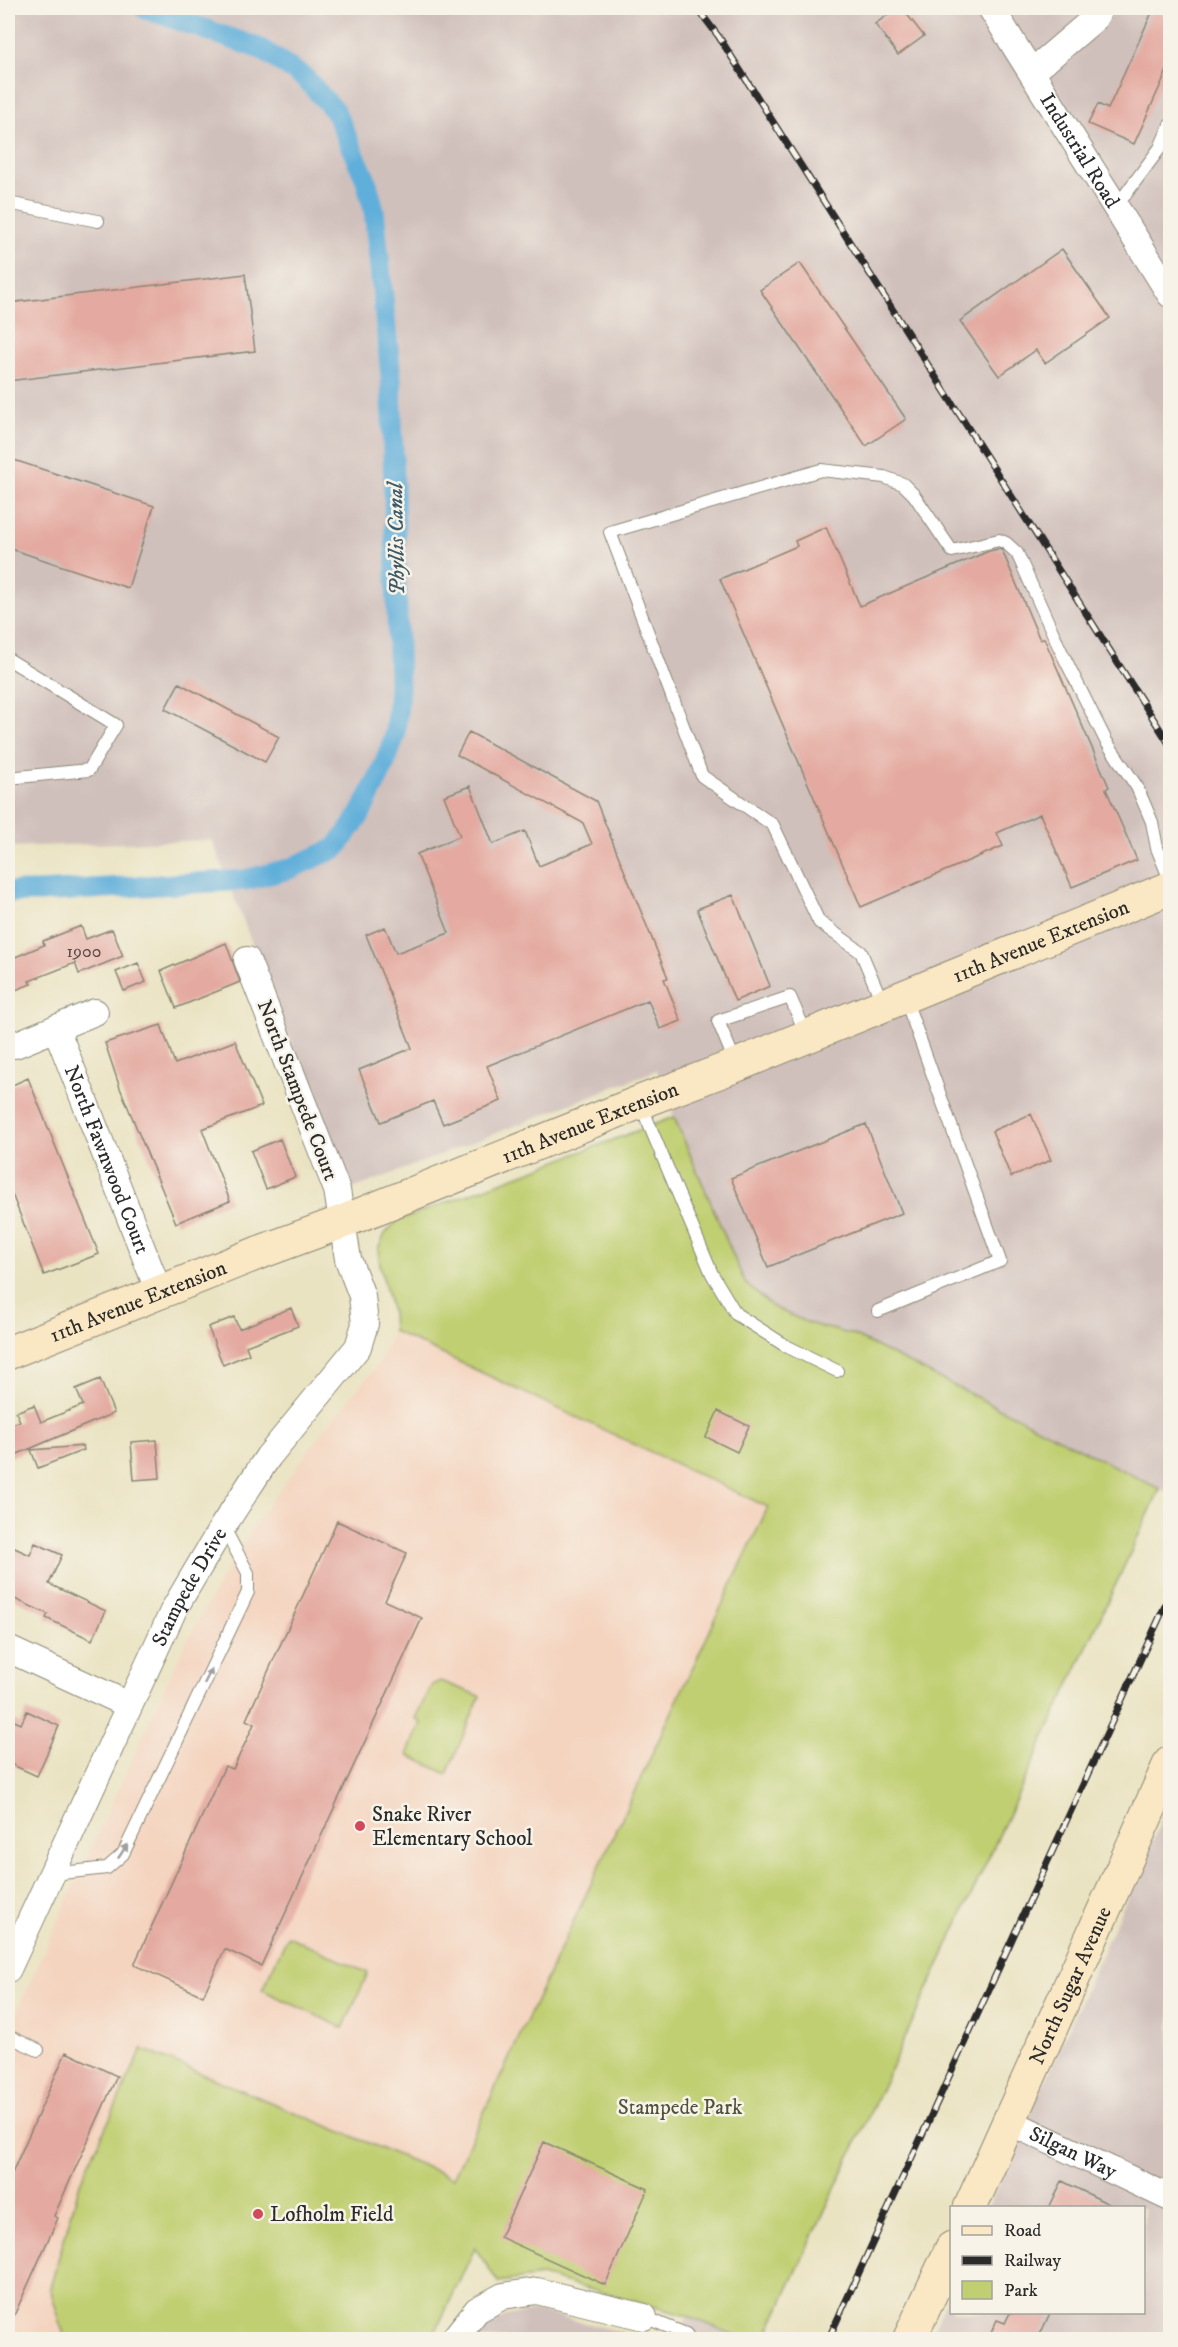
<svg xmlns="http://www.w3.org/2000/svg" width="1178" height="2347" viewBox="0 0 1178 2347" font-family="'IM FELL DW Pica',serif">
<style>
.built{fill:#f4d4bf}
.industrial{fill:#d0c0bb}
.green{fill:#c0cf71;stroke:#767d4e;stroke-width:1.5}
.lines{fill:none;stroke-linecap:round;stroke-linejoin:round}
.canal{stroke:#60afda;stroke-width:21}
.building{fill:#e4aaa1}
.lane-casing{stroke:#8a8776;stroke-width:14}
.street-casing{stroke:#8a8776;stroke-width:28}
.secondary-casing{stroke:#8a8776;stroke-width:35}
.lane{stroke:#fff;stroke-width:12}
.street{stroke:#fff;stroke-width:26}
.secondary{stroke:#fae7c3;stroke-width:33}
.rail-casing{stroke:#2b2b2b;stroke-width:7}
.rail{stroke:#f7f3e8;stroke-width:4.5;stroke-dasharray:14;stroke-linecap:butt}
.oneway{fill:#a0a0a0}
.poi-dot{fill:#d1495b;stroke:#f7f3e8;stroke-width:2}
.labels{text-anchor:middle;stroke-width:5;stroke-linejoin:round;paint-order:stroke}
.number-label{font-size:18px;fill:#594b48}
.street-label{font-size:21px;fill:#2b2b2b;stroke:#f7f3e8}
.poi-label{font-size:21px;fill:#2b2b2b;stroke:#f7f3e8;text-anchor:start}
.park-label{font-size:21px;fill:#50543c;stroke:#f7f3e8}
.water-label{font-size:22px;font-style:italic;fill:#3e5968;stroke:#f7f3e8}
</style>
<rect width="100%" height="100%" fill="#f7f3e8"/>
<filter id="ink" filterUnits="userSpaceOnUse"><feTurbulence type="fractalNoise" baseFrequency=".0167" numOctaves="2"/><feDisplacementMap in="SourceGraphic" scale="12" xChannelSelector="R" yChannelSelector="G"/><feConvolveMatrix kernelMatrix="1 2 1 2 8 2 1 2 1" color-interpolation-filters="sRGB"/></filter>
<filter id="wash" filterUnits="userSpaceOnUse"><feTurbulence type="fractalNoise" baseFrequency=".008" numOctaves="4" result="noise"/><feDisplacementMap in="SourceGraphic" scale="24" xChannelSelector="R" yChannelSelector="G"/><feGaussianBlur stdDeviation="1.35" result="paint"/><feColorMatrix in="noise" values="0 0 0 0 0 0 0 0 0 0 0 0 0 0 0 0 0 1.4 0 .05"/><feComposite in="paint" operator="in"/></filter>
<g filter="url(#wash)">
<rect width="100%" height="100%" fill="#eae3c2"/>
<path class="built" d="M393,1331L768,1506L453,2178L142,2049L80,2183L50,2288L65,2339L8,2340V2030L183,1648L222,1578L260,1517L323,1431L379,1363Z"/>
<path class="industrial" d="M8,8H1170V1494L853,1335L808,1323L773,1307L745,1283L674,1117L657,1070L348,1191L212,840L8,847Z
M1170,1802V2339L929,2340L951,2289L952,2312H1144V2208L988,2207Z
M534,2311L651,2339H475L484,2328L506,2316Z
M688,2316L744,2339L677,2340Z"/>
<path class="green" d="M674,1117L745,1283L773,1307L808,1323L853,1335L1160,1489L765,2339H744L688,2316L541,2276L498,2282L475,2248L432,2339H65L50,2288L80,2183L142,2049L453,2178L768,1507L393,1331L392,1313L380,1265L378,1249L385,1234L397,1221Z
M440,1681L480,1696L447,1774L407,1755L421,1723L415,1718L432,1685Z
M288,1936L368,1973L343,2028L262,1990Z"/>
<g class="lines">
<path class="canal" d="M8,892H39L245,880L289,869L336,848L360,815L383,768L395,735L399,689L391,376L374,210L366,180L335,111L305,78L261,49L144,8"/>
</g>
<g id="blocks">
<path class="building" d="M898,8H902L924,36L898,55L875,24Z
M1154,8H1170V64L1134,144L1088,124L1098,104L1108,109Z
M1062,249L1110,318L1045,363L1036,350L999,376L960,321Z
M800,263L906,419L866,446L760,290Z
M245,274L255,351L8,381V303Z
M11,459L154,506L128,588L8,548V471Z
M826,527L860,606L989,551L998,549L1002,550L1040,640L1044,638L1109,787L1106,789L1137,860L1072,887L1040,814L997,833L1003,846L861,907L720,579L797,546L795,541Z
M179,683L279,737L265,762L165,709Z
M469,732L596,801L668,978L664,979L681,1021L660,1029L648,1000L487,1066L501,1101L443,1124L433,1101L381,1122L359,1070L412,1048L366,935L385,927L396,953L449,933L417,854L460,836L444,796L470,786L493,844L525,831L539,866L592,844L583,823L457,755Z
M733,895L770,986L735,1001L697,909Z
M81,926L86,939L112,929L123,956L79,974L75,963L29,981L31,984L8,993V960L44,945L43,941Z
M226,943L240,982L176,1008L161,971Z
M138,963L146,982L124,991L116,972Z
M161,1025L175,1064L235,1041L262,1106L202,1129L230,1201L176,1223L120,1088L105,1043Z
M28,1078L99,1254L44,1275L8,1184V1087Z
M1031,1114L1051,1160L1011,1177L992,1131Z
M866,1124L902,1213L768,1267L731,1178Z
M280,1139L295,1177L266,1189L251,1151Z
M291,1308L298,1326L246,1346L249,1354L223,1365L208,1327L234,1317L239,1329Z
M100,1379L114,1413L8,1458V1426L20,1421L16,1412L34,1405L41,1422L83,1405L76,1389Z
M718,1411L749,1426L737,1452L706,1437Z
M157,1440L160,1478L134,1480L131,1442Z
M83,1446L84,1450L38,1468L31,1450Z
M337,1521L407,1553L385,1601L422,1618L261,1966L225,1949L203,1996L134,1965L225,1766L233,1769L254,1724L246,1720Z
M35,1543L62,1555L49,1584L106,1611L92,1640L46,1618L48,1614L8,1596V1545L30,1555Z
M27,1711L59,1726L37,1776L8,1763V1718L21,1724Z
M66,2052L117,2076L54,2216L58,2218L8,2329V2182Z
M544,2142L648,2189L605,2285L500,2237Z
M1062,2181L1117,2208H1049Z
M1010,2313H1050L1038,2339L1040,2340H997L990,2335L997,2320L1005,2323Z"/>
</g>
</g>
<g filter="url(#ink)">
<use href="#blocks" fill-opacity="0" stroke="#8a8776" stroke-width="1.5"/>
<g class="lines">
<g class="lane-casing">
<path id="lane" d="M8,203L98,221
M1116,207L1160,148L1170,125
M8,659L116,725L89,770L8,778
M883,1004L861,952L819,922L773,825L702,776L610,532L821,470L884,477L903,484L914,495L952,551L999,540L1006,543L1017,553L1060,649L1106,741L1137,787L1152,822L1157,848L1170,880
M736,1064L718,1021L790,997L807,1036
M640,1103L712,1274L736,1314L786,1346L837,1371
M878,1311L1000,1261L905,998
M53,1874L107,1868L123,1854L248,1592V1573L223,1526
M8,2036L38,2050
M644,2317L686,2334L690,2340"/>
</g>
<g class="street-casing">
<g id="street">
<path id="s1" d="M991,8L1170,294"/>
<path d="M1032,72L1094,19L1100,8"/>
<path id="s2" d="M56,1028L159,1292"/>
<path d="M15,1045L95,1012"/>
<path d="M8,1649L129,1705"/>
<path id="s3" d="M8,1969L174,1609L223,1526L268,1457L358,1347L365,1324L362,1296L348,1259L337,1190L247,960"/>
<path id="s4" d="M1010,2122L1170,2198"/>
<path d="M453,2340L477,2310L503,2296L537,2291L644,2317"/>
</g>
</g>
<g class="secondary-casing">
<g id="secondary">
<path id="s5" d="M8,1353L258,1253L342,1222L640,1102L737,1065L1170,888"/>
<path id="s6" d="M970,2208L1170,1763"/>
<path d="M909,2340L952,2248"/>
</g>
</g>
<use href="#lane" class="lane"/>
<use href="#street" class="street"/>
<use href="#secondary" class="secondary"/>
<g class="rail-casing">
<path id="rail" d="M697,8L719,37L1170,745
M828,2340L1170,1595"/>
</g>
<use href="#rail" class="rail"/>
</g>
<defs><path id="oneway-solid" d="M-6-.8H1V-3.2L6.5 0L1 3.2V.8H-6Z" transform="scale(1.5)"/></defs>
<g class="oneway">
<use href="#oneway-solid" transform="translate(208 1676) rotate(-64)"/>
<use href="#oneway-solid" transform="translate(123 1851) rotate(-56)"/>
</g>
</g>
<g class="poi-dot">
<circle cx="360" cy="1826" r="6"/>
<circle cx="258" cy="2214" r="6"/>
</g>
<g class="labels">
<g class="number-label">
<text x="84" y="957">1900</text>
</g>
<g class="street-label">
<text dy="7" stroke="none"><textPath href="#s1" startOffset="168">Industrial Road</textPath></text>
<text dy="7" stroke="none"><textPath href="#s5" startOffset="1112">11th Avenue Extension</textPath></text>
<text transform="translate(298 1090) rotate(69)" y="7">North Stampede Court</text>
<text dy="7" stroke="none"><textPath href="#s5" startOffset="626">11th Avenue Extension</textPath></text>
<text dy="7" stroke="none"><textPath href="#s2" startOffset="141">North Fawnwood Court</textPath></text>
<text dy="7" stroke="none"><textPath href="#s5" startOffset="140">11th Avenue Extension</textPath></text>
<text dy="7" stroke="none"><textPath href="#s3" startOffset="423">Stampede Drive</textPath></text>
<text dy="7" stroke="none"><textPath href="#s6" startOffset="244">North Sugar Avenue</textPath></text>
<text dy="7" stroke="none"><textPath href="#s4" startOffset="70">Silgan Way</textPath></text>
</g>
<g class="poi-label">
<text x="372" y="1821">Snake River<tspan x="372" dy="24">Elementary School</tspan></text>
<text x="270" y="2221">Lofholm Field</text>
</g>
<g class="park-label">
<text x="680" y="2114">Stampede Park</text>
</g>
<g class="water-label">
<text transform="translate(395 539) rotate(-91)" y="8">Phyllis Canal</text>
</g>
</g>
<rect width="1178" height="2347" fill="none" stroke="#f7f3e8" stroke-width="30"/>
<rect x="950" y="2206" width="195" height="108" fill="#f7f3e8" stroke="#a5a39c" stroke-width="1.5"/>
<rect x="962" y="2226" width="30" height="9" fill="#fae7c3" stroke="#a5a39c" stroke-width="1.5"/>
<text x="1004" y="2236" font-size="18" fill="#2b2b2b">Road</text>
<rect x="962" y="2256" width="30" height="9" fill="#2b2b2b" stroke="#a5a39c" stroke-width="1.5"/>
<text x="1004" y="2266" font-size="18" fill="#2b2b2b">Railway</text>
<rect x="962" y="2281" width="30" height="18" fill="#c0cf71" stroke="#a5a39c" stroke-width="1.5"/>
<text x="1004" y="2296" font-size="18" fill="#2b2b2b">Park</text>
</svg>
